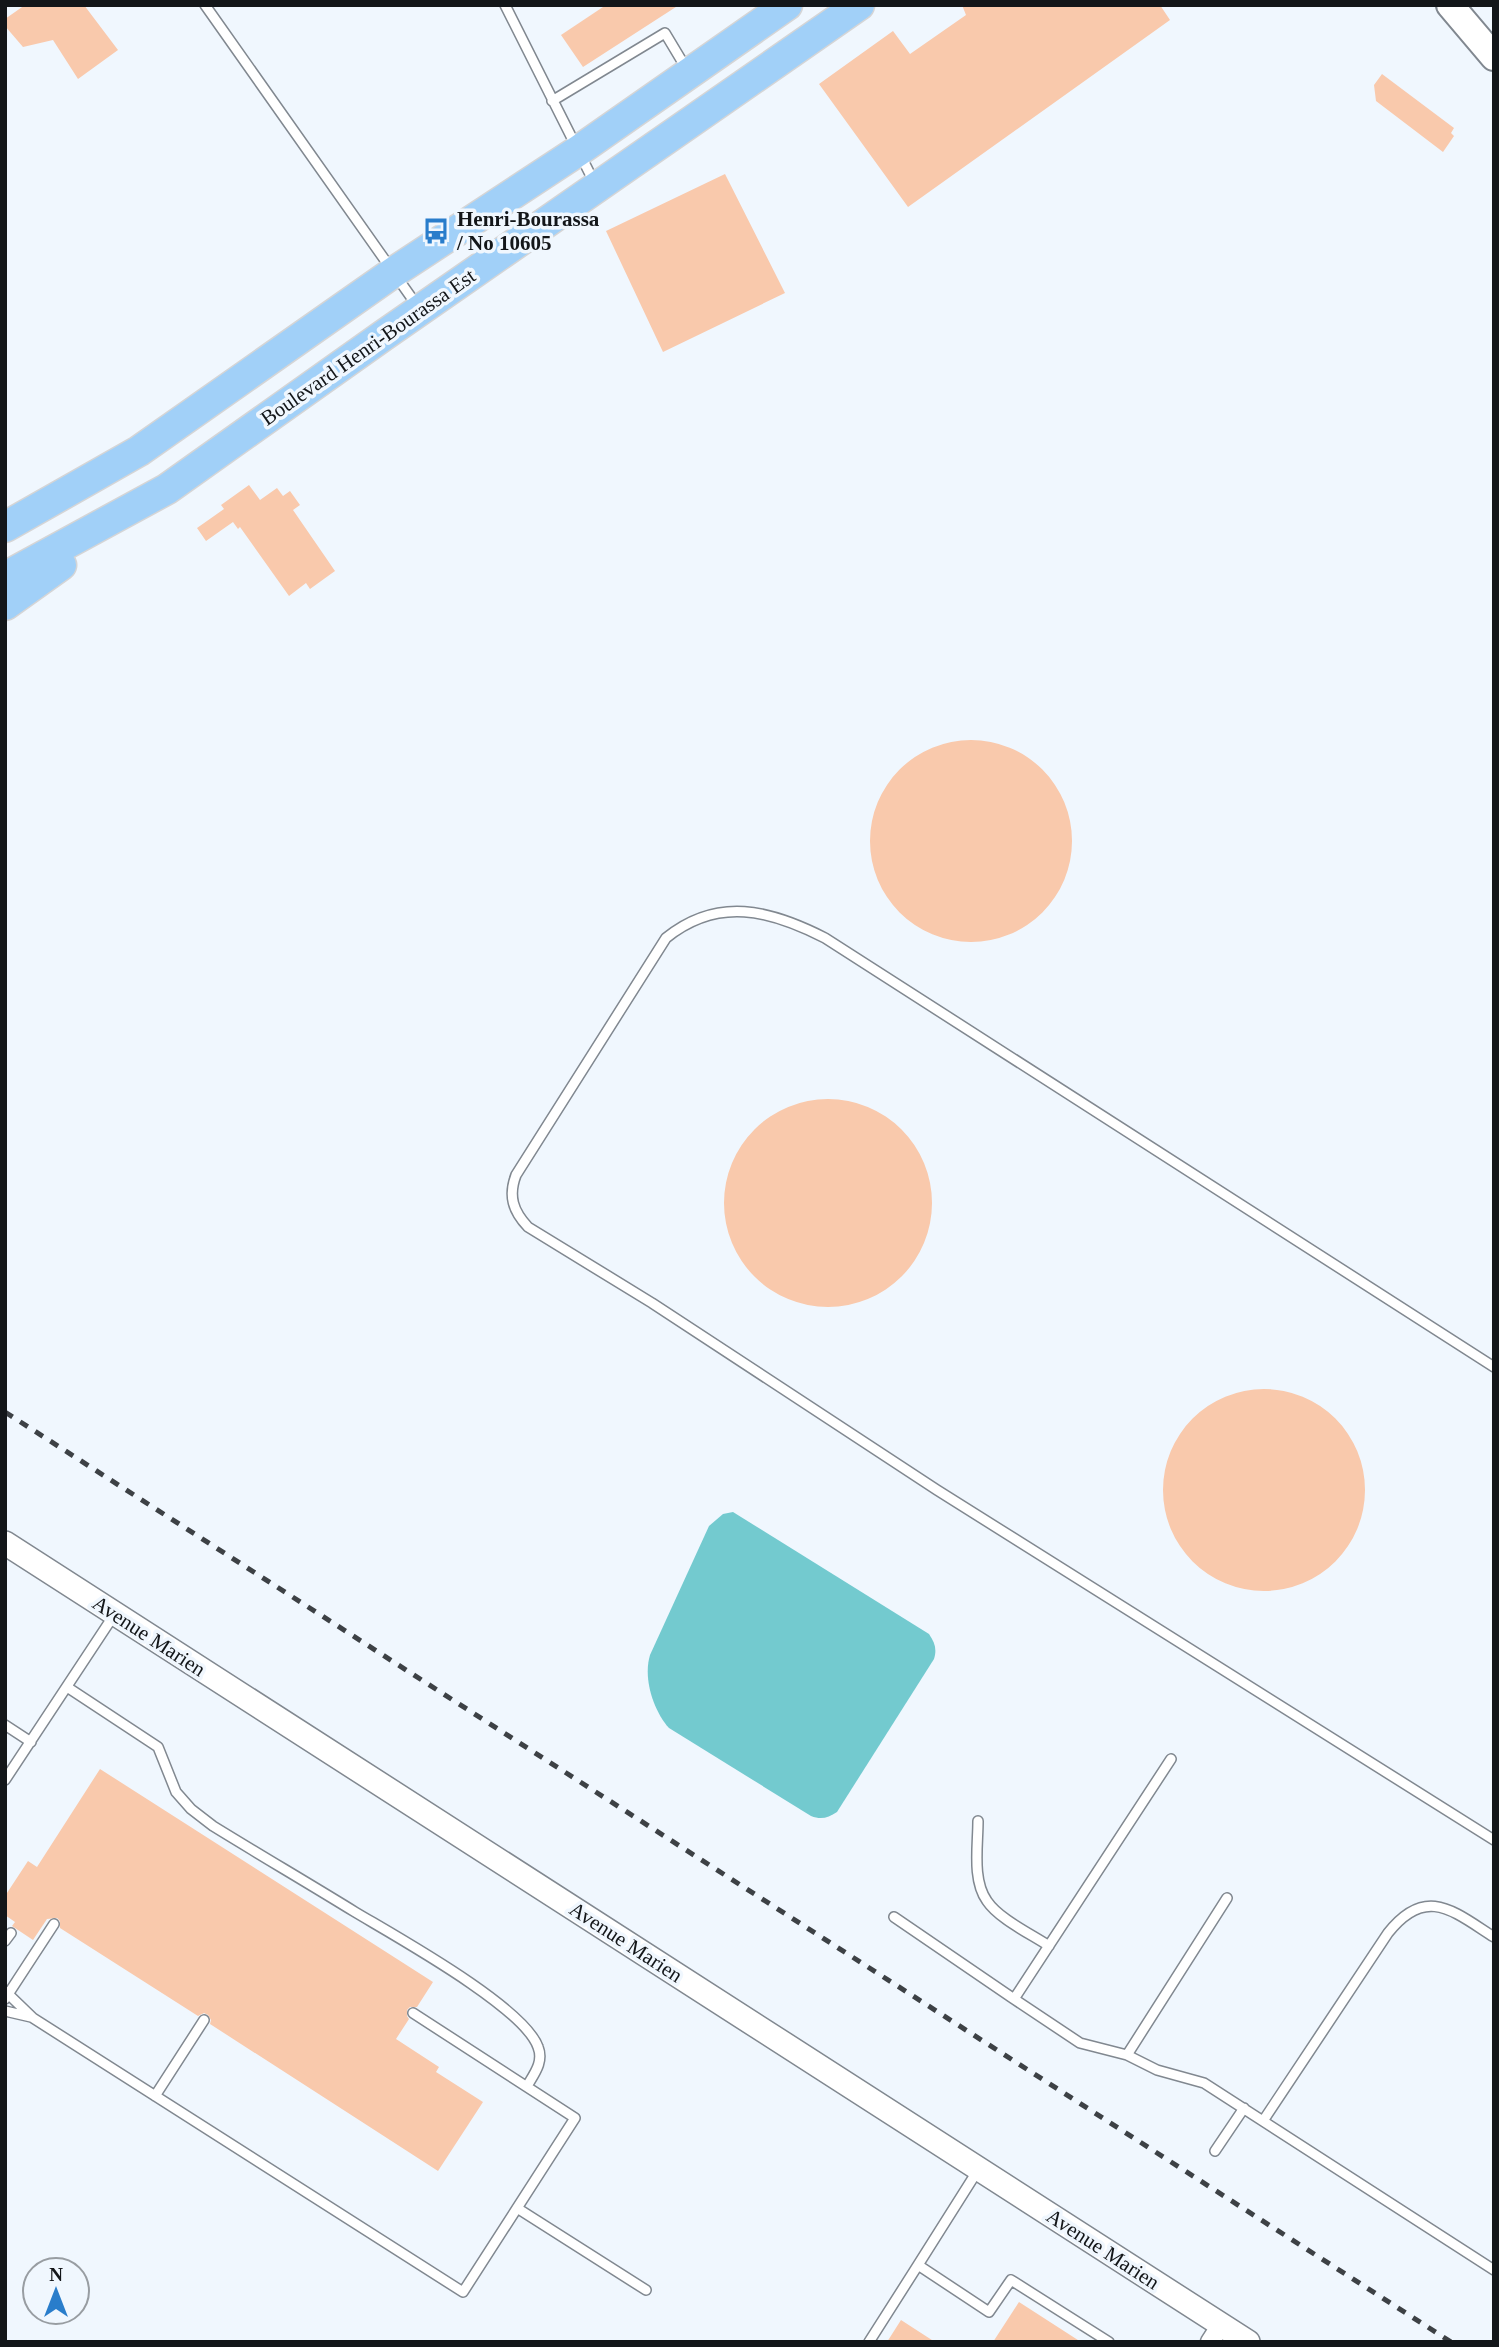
<svg xmlns="http://www.w3.org/2000/svg" width="1499" height="2347" viewBox="0 0 1499 2347" font-family="'Times New Roman',serif">
<style>
.water{fill:#73cacf}
.building{fill:#f9c9ac}
.lines{fill:none;stroke-linecap:round;stroke-linejoin:round}
.service-casing{stroke:#818890;stroke-width:12}
.minor-casing{stroke:#818890;stroke-width:21}
.tertiary-casing{stroke:#818890;stroke-width:26}
.secondary-casing{stroke:#818890;stroke-width:30}
.primary-casing{stroke:#d5d5d6;stroke-width:33}
.service{stroke:#fff;stroke-width:9}
.minor{stroke:#fff;stroke-width:18}
.tertiary{stroke:#fff;stroke-width:23}
.secondary{stroke:#fff;stroke-width:26}
.primary{stroke:#a1d0f8;stroke-width:30}
.rail{stroke:#3d4145;stroke-width:5;stroke-dasharray:9 9;stroke-linecap:butt}
.labels{text-anchor:middle;stroke-width:7;stroke-linejoin:round;paint-order:stroke}
.poi-label{font-size:21px;font-weight:bold;fill:#131619;stroke:#f0f7fe;text-anchor:start}
.street-label{font-size:21px;fill:#131619;stroke:#f0f7fe}
</style>
<rect width="100%" height="100%" fill="#f0f7fe"/>
<path class="water" d="M733,1512L929,1634C935,1643 937,1649 934,1659L837,1812C828,1818 821,1820 811,1816L669,1728C653,1710 643,1678 650,1655L709,1526L723,1514Z"/>
<path class="building" d="M25,5H84L118,50L78,79L53,40L23,47L5,26V19Z
M606,5H679L583,67L561,35Z
M962,5H1160L1170,20L908,207L819,84L893,31L910,54L966,15Z
M1382,74L1454,128L1451,133L1454,136L1443,152L1376,101L1374,85Z
M725,174L785,293L663,352L606,231Z
M249,485L260,500L277,488L283,496L290,491L300,505L293,510L335,571L310,589L306,583L289,596L240,527L238,529L233,522L206,541L197,528L224,509L221,505Z
M870 841a101 101 0 1 1 202 0a101 101 0 1 1-202 0Z
M724 1203a104 104 0 1 1 208 0a104 104 0 1 1-208 0Z
M1163 1490a101 101 0 1 1 202 0a101 101 0 1 1-202 0Z
M100,1769L433,1982L417,2007H410L407,2010V2016L409,2019L396,2039L439,2067L436,2072L483,2102L438,2171L210,2024L211,2020L208,2015L204,2013L198,2016L60,1928V1921L57,1918L47,1919L33,1940L12,1926L15,1922L5,1915V1896L28,1861L37,1867Z
M1019,2302L1081,2342H993Z
M901,2320L935,2342H887Z"/>
<g class="lines">
<g class="service-casing">
<path id="service" d="M205,5L418,307
M505,5L594,182
M552,101L665,33L686,68
M1494,1367L825,938C770,910 718,896 666,938L516,1175C508,1196 513,1211 528,1227L652,1303L937,1490L1494,1840
M67,1687L158,1747L176,1792L191,1809L213,1826C260,1855 308,1883 355,1912C395,1936 524,2007 538,2047C544,2062 534,2074 527,2086
M5,1725L31,1742
M1171,1759L1014,1999L1080,2043L1127,2055L1227,1898
M5,1780L114,1615
M978,1821C978,1846 972,1880 987,1901C999,1919 1031,1934 1049,1946
M894,1917L1014,1999
M5,1941L11,1933
M5,1991L33,2018L463,2292L575,2118L413,2013
M5,1999L54,1924
M5,2011L31,2017
M1127,2055L1157,2070L1204,2083L1494,2270
M155,2096L204,2020
M1263,2121L1388,1933C1426,1885 1453,1911 1494,1937
M1215,2151L1244,2108
M978,2170L918,2265L989,2312L1011,2280L1109,2342
M517,2208L646,2290
M869,2342L918,2265"/>
</g>
<g class="minor-casing">
<path id="minor" d="M1210,2342L1221,2325"/>
</g>
<g class="tertiary-casing">
<path id="tertiary" d="M5,1543L1248,2342"/>
</g>
<g class="secondary-casing">
<path id="secondary" d="M1450,5L1494,57"/>
</g>
<g class="primary-casing">
<path id="primary" d="M5,527L139,451L394,272L578,151L787,5
M5,577L167,489L384,335L859,5
M5,605L61,565"/>
</g>
<use href="#service" class="service"/>
<use href="#minor" class="minor"/>
<use href="#tertiary" class="tertiary"/>
<use href="#secondary" class="secondary"/>
<use href="#primary" class="primary"/>
<path class="rail" d="M5,1412L1451,2342"/>
</g>
<defs>
<g id="bus-bare" transform="scale(2.1)"><path d="M-5-6H5V4H4V6H2V4H-2V6H-4V4H-5ZM-3.5-4V0h7V-4ZM-3.5 1.2v1.5H-2V1.2ZM2 1.2v1.5H3.5V1.2Z" fill="#297dcb" stroke="#f0f7fe" stroke-width="2.5" paint-order="stroke"/></g>
</defs>
<g fill-rule="evenodd">
<use href="#bus-bare" x="436" y="231"/>
</g>
<g class="labels">
<g class="poi-label">
<text x="457" y="226">Henri-Bourassa<tspan x="457" dy="24">/ No 10605</tspan></text>
</g>
<g class="street-label">
<text transform="translate(368 347) rotate(-35)" y="7">Boulevard Henri-Bourassa Est</text>
<text transform="translate(149 1636) rotate(33)" y="7">Avenue Marien</text>
<text transform="translate(626 1942) rotate(33)" y="7">Avenue Marien</text>
<text transform="translate(1103 2249) rotate(33)" y="7">Avenue Marien</text>
</g>
</g>
<rect width="1499" height="2347" fill="none" stroke="#131619" stroke-width="14"/>
<g transform="translate(56 2291)"><circle r="33" fill="#f0f7fe" stroke="#989da2" stroke-width="2"/>
<path d="M0-5L12 26L0 18L-12 26Z" fill="#297dcb"/>
<text y="-10" font-size="19" font-weight="bold" text-anchor="middle" fill="#131619">N</text>
</g>
</svg>
